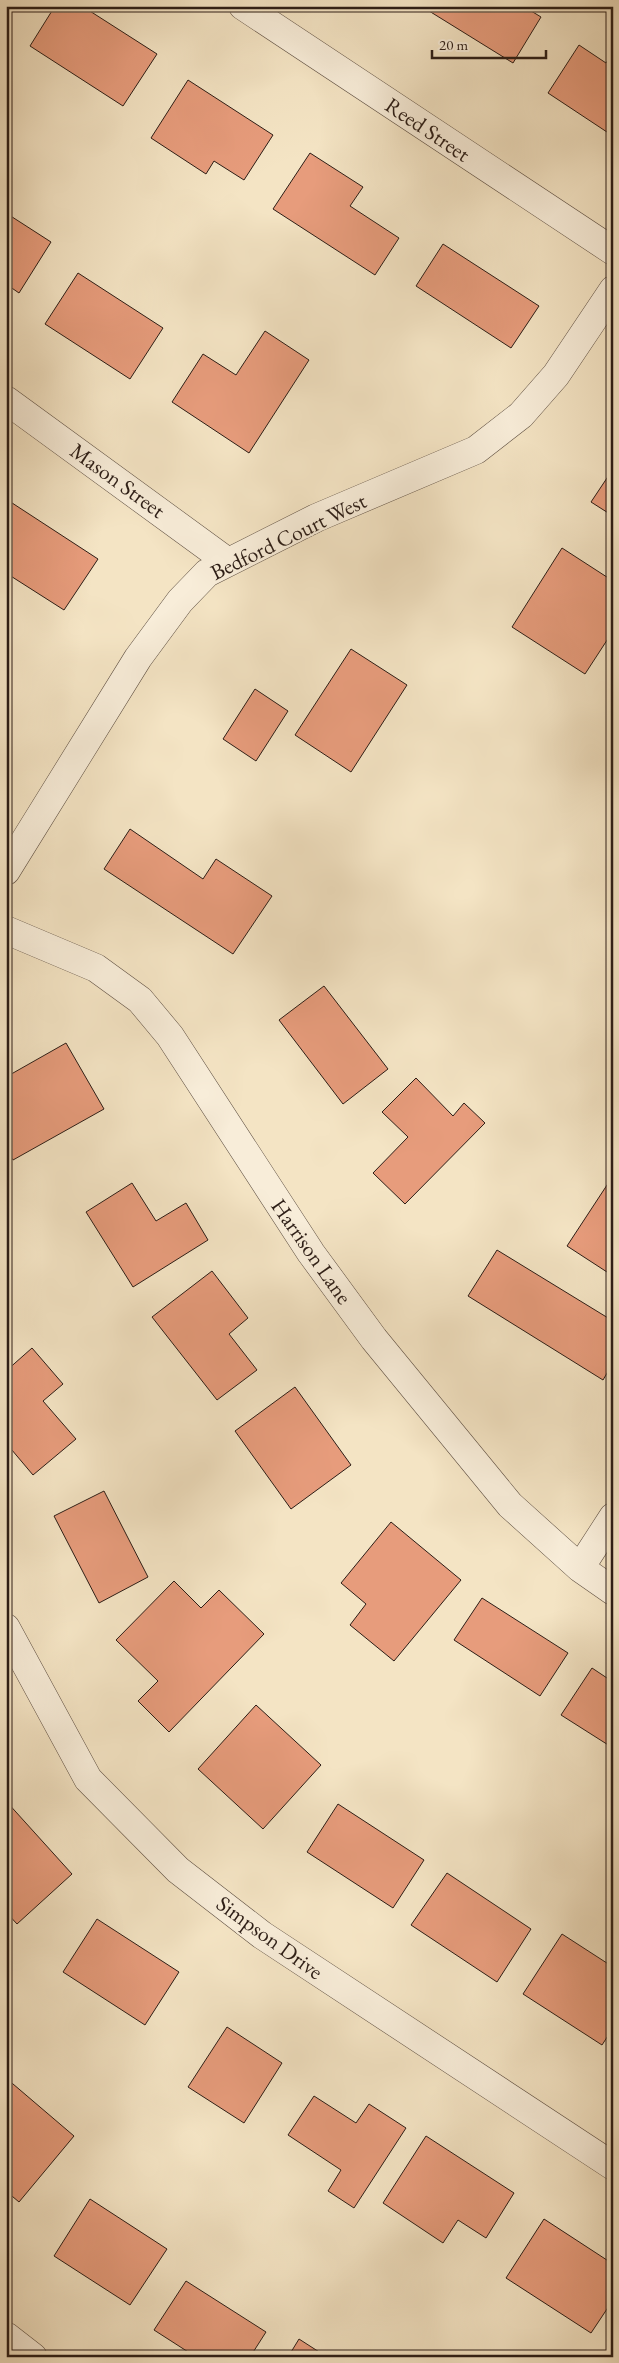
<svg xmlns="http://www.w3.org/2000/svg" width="619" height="2363" viewBox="0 0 619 2363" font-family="'EB Garamond',serif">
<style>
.building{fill:#e79c7c;stroke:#2c1d16}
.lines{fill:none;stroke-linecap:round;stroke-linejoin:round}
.street-casing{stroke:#5e4f42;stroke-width:29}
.street{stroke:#f8edd9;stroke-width:28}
.labels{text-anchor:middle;stroke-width:4;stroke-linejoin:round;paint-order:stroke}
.street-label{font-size:22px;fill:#2c1d16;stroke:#f8edd9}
</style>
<rect width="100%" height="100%" fill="#f4e4c4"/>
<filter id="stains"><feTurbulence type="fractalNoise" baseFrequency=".004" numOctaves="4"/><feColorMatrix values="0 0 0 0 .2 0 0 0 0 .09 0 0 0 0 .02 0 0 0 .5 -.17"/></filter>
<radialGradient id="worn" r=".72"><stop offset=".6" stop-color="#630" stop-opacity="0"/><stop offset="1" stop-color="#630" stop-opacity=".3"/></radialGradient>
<path class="building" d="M55,6H82L157,54L123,106L30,46Z
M421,6H523L541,17L513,63Z
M579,45L606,63L613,53V136L548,93Z
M188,80L273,135L244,180L214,161L206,174L151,138Z
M310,153L363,187L350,206L399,238L375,275L273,209Z
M6,213L51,242L19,293L6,284Z
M443,244L539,306L511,348L416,286Z
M78,273L163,328L130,379L45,324Z
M265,331L309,360L249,453L172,402L203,354L236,375Z
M613,469V516L591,502Z
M6,499L98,559L64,610L6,573Z
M562,548L613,581V631L585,674L512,627Z
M351,649L407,685L351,772L295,735Z
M255,689L288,711L256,761L223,739Z
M130,829L203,879L216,859L272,896L233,954L104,869Z
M324,986L388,1069L343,1104L279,1020Z
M66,1043L104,1109L13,1160L6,1149V1077Z
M416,1078L453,1116L464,1103L485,1123L405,1204L373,1173L408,1137L382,1112Z
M609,1182L613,1184V1262L607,1272L567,1246Z
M132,1183L156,1221L186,1203L208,1240L133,1287L86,1212Z
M497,1250L613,1321V1363L603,1380L468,1296Z
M212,1271L248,1318L229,1334L257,1370L217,1400L152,1317Z
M32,1348L63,1384L43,1401L76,1439L33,1475L6,1443V1371Z
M295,1387L351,1465L291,1509L235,1431Z
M104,1491L148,1577L99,1603L54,1516Z
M391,1522L461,1580L394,1661L350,1625L366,1604L341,1583Z
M174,1581L201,1608L219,1590L264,1634L169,1732L138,1701L158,1681L116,1640Z
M482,1598L568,1653L540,1696L454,1640Z
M592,1668L613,1682V1748L561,1715Z
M256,1705L321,1765L263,1829L198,1769Z
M6,1801L72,1874L17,1924L6,1912Z
M338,1804L424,1860L393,1908L307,1852Z
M447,1873L531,1929L497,1982L411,1925Z
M97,1919L179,1972L145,2025L63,1972Z
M562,1934L613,1967V2028L602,2045L523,1994Z
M227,2027L282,2063L244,2123L188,2087Z
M6,2078L74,2136L19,2202L6,2191Z
M314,2096L356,2123L369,2104L406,2128L354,2208L328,2191L341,2170L288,2135Z
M426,2136L514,2193L486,2238L458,2220L443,2243L383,2203Z
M90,2199L167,2249L130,2305L54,2256Z
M544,2219L613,2264V2300L591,2333L506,2278Z
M186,2281L266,2332L250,2357H196L154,2330Z
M299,2339L327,2357H288Z"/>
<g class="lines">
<g class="street-casing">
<path id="street" d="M243,6L613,251
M6,400L228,562
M6,871L138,658L180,601L207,573L316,518L476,450L521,415L556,375L613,290
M6,930L96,968L140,1000L170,1036L311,1253L374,1339L510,1505L580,1568L613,1591
M580,1568L613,1517
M6,1628L88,1779L178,1870L262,1935L613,2166
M6,2336L33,2357"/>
</g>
<use href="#street" class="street"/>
</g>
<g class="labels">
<g class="street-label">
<text transform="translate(428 129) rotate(34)" y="8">Reed Street</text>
<text transform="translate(118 480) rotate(36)" y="8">Mason Street</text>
<text transform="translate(288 536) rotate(-26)" y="8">Bedford Court West</text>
<text transform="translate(312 1251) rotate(55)" y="8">Harrison Lane</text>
<text transform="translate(270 1937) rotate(36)" y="8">Simpson Drive</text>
</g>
</g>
<rect width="619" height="2363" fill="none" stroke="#f4e4c4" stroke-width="25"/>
<rect x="8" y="8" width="604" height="2348" fill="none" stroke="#2c1d16" stroke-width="2.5"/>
<rect x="12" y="12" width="594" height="2338" fill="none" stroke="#2c1d16"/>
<path d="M432 50v8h114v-8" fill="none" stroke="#2c1d16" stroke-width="2.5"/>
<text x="439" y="50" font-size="15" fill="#2c1d16" stroke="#f8edd9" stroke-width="4" paint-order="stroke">20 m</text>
<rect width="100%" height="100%" filter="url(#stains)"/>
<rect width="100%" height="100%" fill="url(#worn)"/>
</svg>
